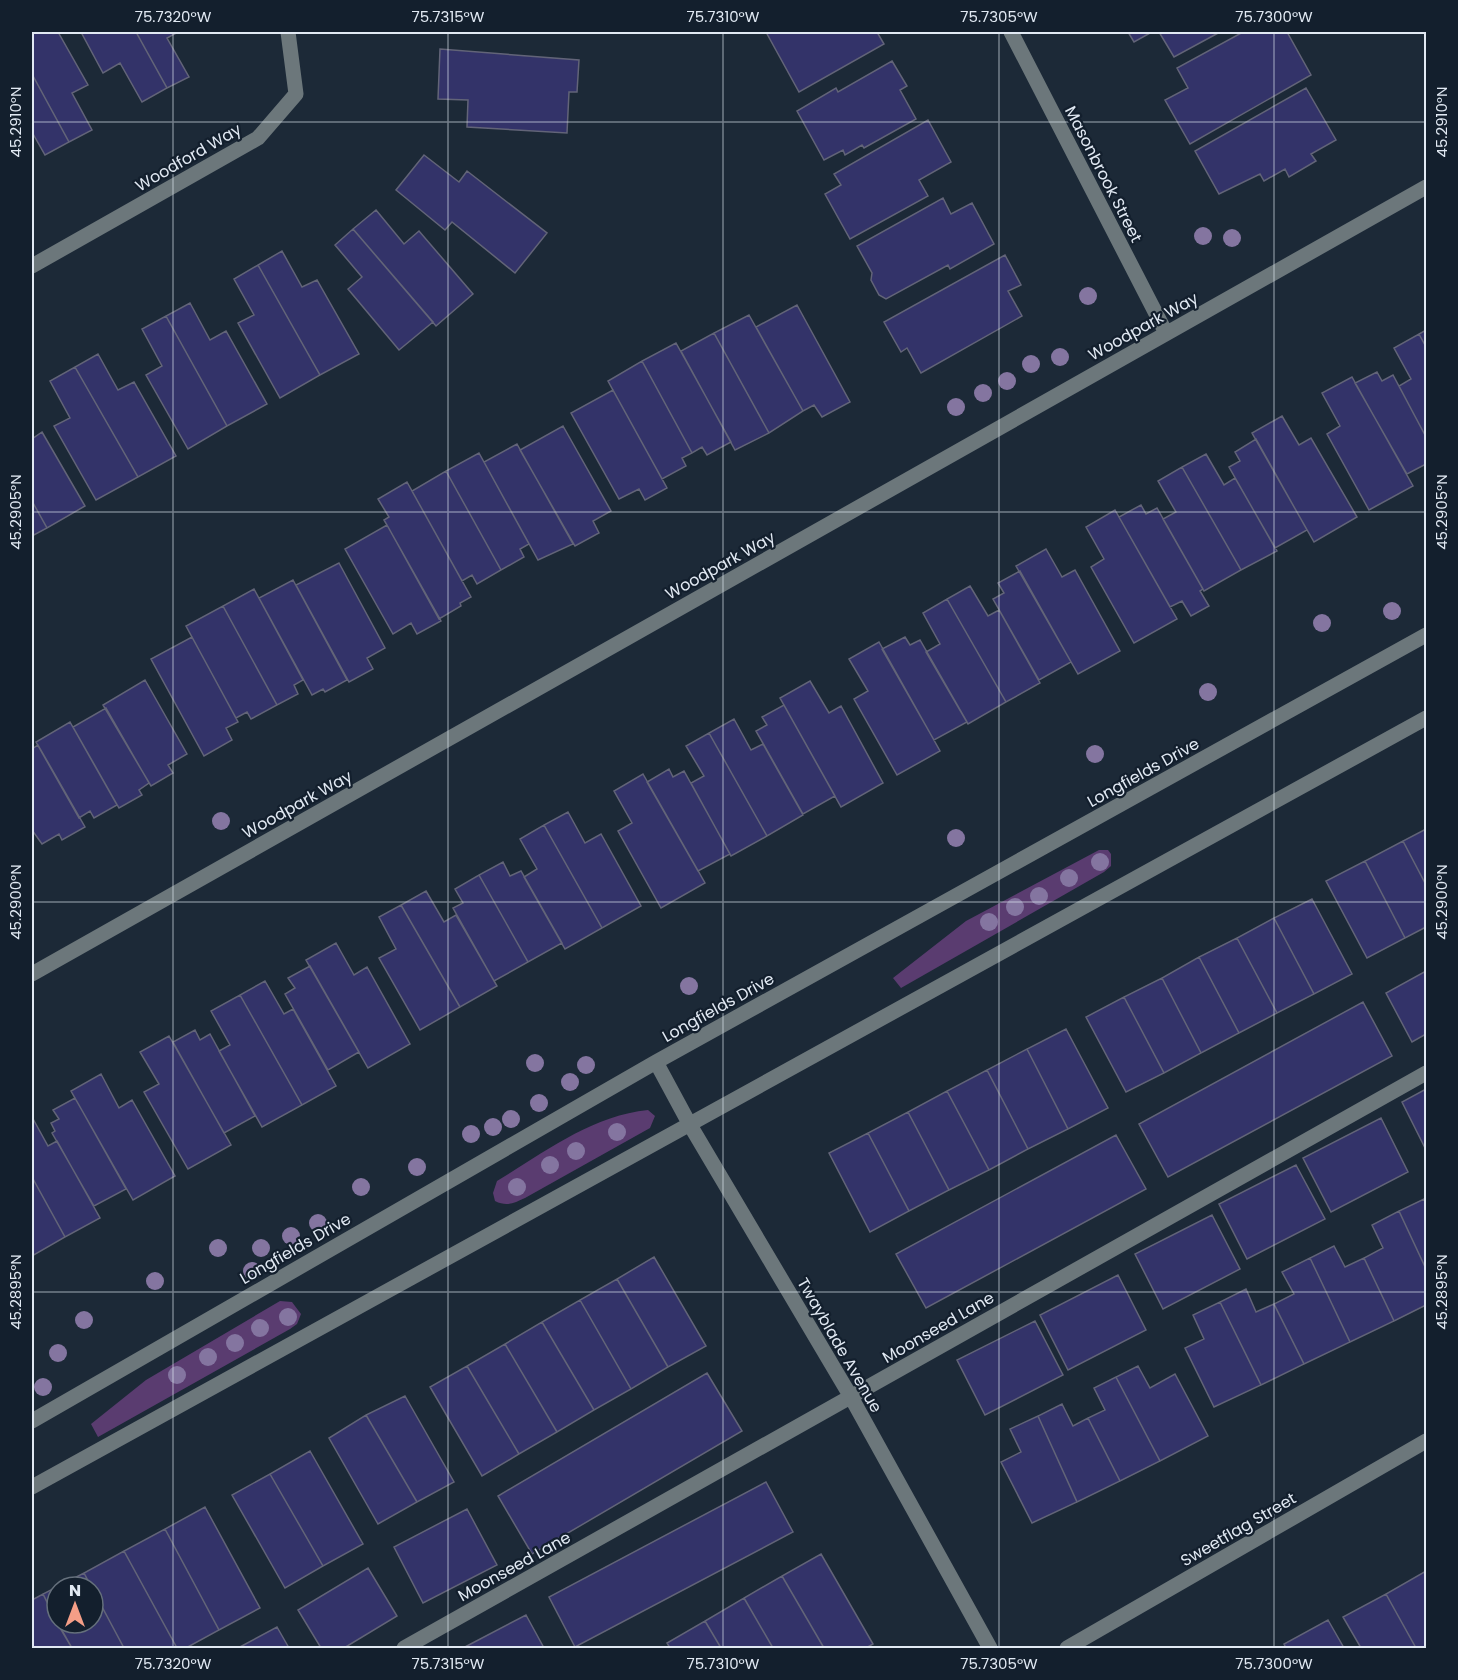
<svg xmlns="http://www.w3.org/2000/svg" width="1458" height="1680" viewBox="0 0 1458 1680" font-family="Poppins,sans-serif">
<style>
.green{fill:#5a3c70}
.building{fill:#333369;stroke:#626478;stroke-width:1.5}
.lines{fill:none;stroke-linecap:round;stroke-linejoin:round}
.minor{stroke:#6c777b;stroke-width:15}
.tree{fill:#8475a0}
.ticks{fill:none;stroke:#e1e9f3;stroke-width:1.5;stroke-opacity:0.45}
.labels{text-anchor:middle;stroke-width:4.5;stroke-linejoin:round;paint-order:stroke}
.street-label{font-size:16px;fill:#e1e9f3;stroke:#131f2d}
.neatline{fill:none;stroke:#e1e9f3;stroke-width:2}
.ticks-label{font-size:15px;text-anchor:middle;fill:#e1e9f3}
</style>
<rect width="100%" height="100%" fill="#1c2937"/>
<path class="green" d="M1099,850H1108L1111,854V866L1104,872L901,988L893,978L966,921Z
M648,1110L655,1116L650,1128L525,1198C514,1203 507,1207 495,1201L493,1193L497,1181C545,1152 591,1116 648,1110Z
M280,1301L292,1302L301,1314L297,1324L290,1329L98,1437L91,1424L146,1380Z"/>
<path class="building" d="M32,32H58L88,85L72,93L92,130L69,142L32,74Z
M81,32H136L167,88L142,102L120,63L103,73Z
M136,32H178L167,38L189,77L167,88Z
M766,32H877L884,44L799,92Z
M1128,32H1152L1134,42Z
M1159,32H1220L1174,57Z
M1243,32H1287L1311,75L1190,144L1165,100L1188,88L1177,68Z
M440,49L579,60L577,92H569L567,133L467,127L468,100L438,99Z
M892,61L907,86L900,90L916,119L864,148L862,145L845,155L843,150L824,160L797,111L836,88L838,92Z
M32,74L69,142L45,155L32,132Z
M1306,88L1336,140L1311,154L1316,161L1289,177L1285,169L1264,181L1260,174L1219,194L1195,151Z
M928,120L951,162L919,180L928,196L850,239L825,194L841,185L834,174Z
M424,155L459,182L467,171L547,233L515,273L452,222L445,230L396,190Z
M943,198L951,214L972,203L994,244L950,269L948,265L886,299L879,295L871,280L872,273L857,246Z
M376,210L404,244L419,231L473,294L436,326L353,229Z
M353,229L433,322L399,350L348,289L362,277L335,245Z
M282,251L302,287L317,280L359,354L320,375L258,265Z
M1005,255L1021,285L1008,291L1022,316L921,373L907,348L901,352L884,322Z
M258,265L320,375L280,398L238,323L254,315L234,279Z
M190,303L210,340L226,331L267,404L227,426L166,316Z
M797,305L850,402L822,417L814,405L803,411L756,327Z
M749,315L803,411L769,433L714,333Z
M166,316L227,426L188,449L146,375L162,366L142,329Z
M1426,330V347L1419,334Z
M714,333L769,433L735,450L681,351Z
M1419,334L1426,347V437L1399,386L1411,379L1394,348Z
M676,343L731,442L707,455L702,447L692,453L642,361Z
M98,354L118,390L134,382L176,456L138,477L75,367Z
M642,361L692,453L682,458L686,466L662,479L608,381Z
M75,367L138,477L96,500L54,426L70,418L50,381Z
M1377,372L1382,381L1393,375L1426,437V464L1407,474L1355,383Z
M1352,377L1413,486L1369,510L1327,434L1340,426L1322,393Z
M613,390L667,488L645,500L639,489L619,499L571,413Z
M1282,416L1299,445L1311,438L1357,517L1314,542L1252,433Z
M563,426L611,511L593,521L599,533L575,546L520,450Z
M42,432L85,506L47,528L32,501V439Z
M1256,439L1307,530L1275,548L1229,467L1240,461L1235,452Z
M517,444L573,544L538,560L484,462Z
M479,453L529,544L520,549L524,557L501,570L446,471Z
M1206,454L1224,485L1235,478L1277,551L1241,570L1182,467Z
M1182,467L1241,570L1204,591L1163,519L1176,512L1158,481Z
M446,471L501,570L477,584L472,575L462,581L412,491Z
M407,482L471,597L460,603L461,606L439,619L387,525L384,520L389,517L378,499Z
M32,501L47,528L32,536Z
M1141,505L1146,514L1157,508L1203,589L1200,591L1209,606L1191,616L1182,601L1170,607L1119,517Z
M1115,510L1177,619L1134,643L1091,567L1104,559L1086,527Z
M387,525L441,621L417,634L411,623L393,634L345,549Z
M1046,549L1062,577L1075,570L1120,651L1078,674L1016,566Z
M339,563L385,648L367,658L373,669L349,682L296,585Z
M1020,571L1071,662L1039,680L993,599L1004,593L998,583Z
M293,580L347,680L325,692L323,689L312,695L259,598Z
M970,586L988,616L999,610L1040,683L1006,702L947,599Z
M254,589L303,680L294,685L298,694L277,705L223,606Z
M947,599L1006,702L968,724L926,652L940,644L923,613Z
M223,606L277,705L251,719L247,712L236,718L186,626Z
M192,637L238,722L226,728L232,740L204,756L151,659Z
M905,637L910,645L920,640L967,722L934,740L882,649Z
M879,642L940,751L897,775L854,699L868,691L849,659Z
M145,680L187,754L168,765L173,773L151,786L103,705Z
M810,681L829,713L841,706L883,783L841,807L780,698Z
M784,705L835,796L803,814L756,731L767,725L762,717Z
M106,708L149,783L139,790L142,795L119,808L73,727Z
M734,719L751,750L763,744L803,815L767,836L709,733Z
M70,722L117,805L94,818L90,811L79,818L36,742Z
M709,733L767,836L731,856L691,783L704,776L686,746Z
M38,745L85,827L62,840L59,834L42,844L32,830V749Z
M669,769L673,777L684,771L730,854L698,871L647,782Z
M643,774L705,883L661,908L618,831L632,823L614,791Z
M568,812L585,843L601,834L641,906L602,928L544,825Z
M544,825L602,928L565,949L524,877L537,869L520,839Z
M1426,829V885L1403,841Z
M1403,841L1426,885V927L1405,938L1365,861Z
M1365,861L1405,938L1367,958L1326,881Z
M503,862L510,876L521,871L562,943L528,962L479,875Z
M479,875L528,962L494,981L453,908L463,903L455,889Z
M426,891L444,922L456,915L497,986L460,1007L401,905Z
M1312,899L1352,974L1314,994L1274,918Z
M401,905L460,1007L420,1030L379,958L396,949L379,917Z
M1274,918L1314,994L1277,1013L1237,938Z
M1237,938L1277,1013L1239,1033L1199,957Z
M336,943L354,975L367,967L410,1044L368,1068L306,960Z
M1199,957L1239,1033L1201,1053L1162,978Z
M310,966L359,1052L328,1070L285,994L295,988L288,978Z
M1426,971V1034L1412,1042L1386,993Z
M1162,978L1201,1053L1164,1073L1124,997Z
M265,981L284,1014L293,1009L336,1086L302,1105L240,995Z
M240,995L302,1105L262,1127L219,1051L230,1045L211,1011Z
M1124,997L1164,1073L1126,1092L1086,1017Z
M1363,1002L1392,1056L1168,1177L1139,1124Z
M1066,1029L1108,1108L1068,1129L1027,1049Z
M195,1030L200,1040L210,1034L255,1116L224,1133L173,1042Z
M169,1036L231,1145L188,1169L144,1092L159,1084L140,1052Z
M1027,1049L1068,1129L1028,1149L987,1070Z
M987,1070L1028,1149L989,1170L947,1091Z
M101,1074L119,1108L132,1100L175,1176L133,1200L71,1091Z
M1426,1089V1150L1402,1102Z
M947,1091L989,1170L949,1190L908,1112Z
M75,1098L126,1189L94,1206L52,1133L55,1131L51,1123L59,1119L53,1110Z
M908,1112L949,1190L909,1211L868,1133Z
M32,1117L48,1146L57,1141L100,1218L65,1237L32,1177Z
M1381,1118L1408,1172L1331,1212L1303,1158Z
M868,1133L909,1211L870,1232L829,1153Z
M1116,1135L1146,1189L926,1308L896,1254Z
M1296,1165L1325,1219L1247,1259L1219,1204Z
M32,1177L65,1237L32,1256Z
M1424,1199L1426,1204V1269L1399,1211Z
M1399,1211L1426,1269V1305L1394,1321L1364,1258L1383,1248L1372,1225Z
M1212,1215L1240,1269L1163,1309L1135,1254Z
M1334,1246L1345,1267L1364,1258L1394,1321L1350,1342L1310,1258Z
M654,1257L706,1346L668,1367L617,1279Z
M1310,1258L1350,1342L1304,1364L1274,1304L1294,1294L1282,1272Z
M1118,1275L1146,1330L1068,1370L1040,1315Z
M617,1279L668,1367L631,1389L580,1300Z
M1246,1289L1256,1312L1274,1304L1304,1364L1261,1385L1220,1302Z
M580,1300L631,1389L594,1410L542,1322Z
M1220,1302L1261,1385L1214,1407L1185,1348L1204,1339L1193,1315Z
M1035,1321L1063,1375L985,1415L957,1360Z
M542,1322L594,1410L557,1432L505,1344Z
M505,1344L557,1432L519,1454L467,1366Z
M467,1366L519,1454L482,1476L430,1387Z
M1138,1366L1150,1388L1175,1374L1208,1436L1160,1461L1116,1377Z
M707,1373L742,1431L532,1554L498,1496Z
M1116,1377L1160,1461L1120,1481L1088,1418L1105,1410L1094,1388Z
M405,1396L454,1482L417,1502L366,1415Z
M1062,1404L1073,1426L1088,1418L1120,1481L1077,1502L1038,1416Z
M366,1415L417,1502L378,1524L329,1438Z
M1038,1416L1077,1502L1032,1523L1001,1462L1021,1452L1010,1429Z
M310,1451L363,1544L323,1566L270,1474Z
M270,1474L323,1566L285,1588L232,1495Z
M766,1482L793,1532L575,1647L549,1597Z
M205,1507L260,1608L219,1630L165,1529Z
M467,1509L497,1565L423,1603L394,1547Z
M165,1529L219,1630L186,1648H177L124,1551Z
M124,1551L177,1648H124L84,1573Z
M821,1554L873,1644L866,1648H824L782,1576Z
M368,1568L397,1616L344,1648H321L298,1610Z
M1426,1571V1648H1416L1386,1594Z
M84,1573L91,1587H57V1621L43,1594Z
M782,1576L824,1648H773L744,1598Z
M93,1590L124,1648H72L58,1623H93Z
M43,1594L57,1623L72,1648H32V1600Z
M1386,1594L1416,1648H1361L1343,1617Z
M744,1598L773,1648H721L705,1621Z
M526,1615L544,1648H463Z
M1328,1620L1344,1648H1286L1284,1644Z
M705,1621L721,1648H670L667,1643Z
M277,1627L289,1648H238Z"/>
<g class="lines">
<path class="minor" d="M1011,32L1166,333
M32,266L258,138L296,94L288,32
M32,974L1426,187
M656,1062L690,1125L851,1397L990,1648
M32,1421L656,1062L1426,635
M32,1487L1426,718
M404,1648L1426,1073
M1067,1648L1426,1441"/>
</g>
<g class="tree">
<circle cx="1203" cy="236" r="9"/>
<circle cx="1232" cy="238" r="9"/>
<circle cx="1088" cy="296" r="9"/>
<circle cx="1060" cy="357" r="9"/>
<circle cx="1031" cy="364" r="9"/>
<circle cx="1007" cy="381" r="9"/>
<circle cx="983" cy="393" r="9"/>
<circle cx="956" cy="407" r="9"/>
<circle cx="1392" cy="611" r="9"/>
<circle cx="1322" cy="623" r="9"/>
<circle cx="1208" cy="692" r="9"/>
<circle cx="1095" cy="754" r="9"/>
<circle cx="221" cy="821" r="9"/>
<circle cx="956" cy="838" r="9"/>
<circle cx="1100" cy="862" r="9"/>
<circle cx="1069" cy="878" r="9"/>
<circle cx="1039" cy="896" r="9"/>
<circle cx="1015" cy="907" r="9"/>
<circle cx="989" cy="922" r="9"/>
<circle cx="689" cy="986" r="9"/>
<circle cx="535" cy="1063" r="9"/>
<circle cx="586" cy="1065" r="9"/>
<circle cx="570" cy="1082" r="9"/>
<circle cx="539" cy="1103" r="9"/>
<circle cx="511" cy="1119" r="9"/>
<circle cx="493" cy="1127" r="9"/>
<circle cx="617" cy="1132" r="9"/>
<circle cx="471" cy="1134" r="9"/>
<circle cx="576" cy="1151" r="9"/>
<circle cx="550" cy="1165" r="9"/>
<circle cx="417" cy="1167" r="9"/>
<circle cx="361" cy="1187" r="9"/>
<circle cx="517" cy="1187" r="9"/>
<circle cx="318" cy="1223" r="9"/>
<circle cx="291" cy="1236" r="9"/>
<circle cx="218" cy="1248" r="9"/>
<circle cx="261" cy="1248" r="9"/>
<circle cx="252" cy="1271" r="9"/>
<circle cx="155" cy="1281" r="9"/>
<circle cx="288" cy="1317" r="9"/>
<circle cx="84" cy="1320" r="9"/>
<circle cx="260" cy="1328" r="9"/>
<circle cx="235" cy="1343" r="9"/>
<circle cx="58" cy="1353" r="9"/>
<circle cx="208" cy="1357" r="9"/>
<circle cx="177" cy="1375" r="9"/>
<circle cx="43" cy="1387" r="9"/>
</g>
<path class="ticks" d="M173,32V1648M448,32V1648M723,32V1648M999,32V1648M1274,32V1648M32,122H1426M32,512H1426M32,902H1426M32,1292H1426"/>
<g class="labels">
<g class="street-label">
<text transform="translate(188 157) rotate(-30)" y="6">Woodford Way</text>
<text transform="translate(1104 174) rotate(63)" y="6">Masonbrook Street</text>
<text transform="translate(1143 326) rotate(-29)" y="6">Woodpark Way</text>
<text transform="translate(720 565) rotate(-29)" y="6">Woodpark Way</text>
<text transform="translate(1143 772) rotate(-29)" y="6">Longfields Drive</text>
<text transform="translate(297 804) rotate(-29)" y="6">Woodpark Way</text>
<text transform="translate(718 1007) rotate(-29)" y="6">Longfields Drive</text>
<text transform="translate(295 1248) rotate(-30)" y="6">Longfields Drive</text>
<text transform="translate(938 1327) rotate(-30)" y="6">Moonseed Lane</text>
<text transform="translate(840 1345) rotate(60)" y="6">Twayblade Avenue</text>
<text transform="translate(1238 1529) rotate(-30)" y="6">Sweetflag Street</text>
<text transform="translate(514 1566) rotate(-29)" y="6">Moonseed Lane</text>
</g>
</g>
<rect width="1458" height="1680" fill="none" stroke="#131f2d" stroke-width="66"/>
<g transform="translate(75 1605)"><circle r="28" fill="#131f2d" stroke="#65707c" stroke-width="1.5"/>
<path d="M0-4.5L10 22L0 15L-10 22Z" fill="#f49e87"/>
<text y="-9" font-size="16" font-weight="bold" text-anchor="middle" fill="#e1e9f3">N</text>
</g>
<rect x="33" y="33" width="1392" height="1614" class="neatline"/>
<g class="ticks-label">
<text x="173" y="22">75.7320°W</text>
<text x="448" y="22">75.7315°W</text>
<text x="723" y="22">75.7310°W</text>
<text x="999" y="22">75.7305°W</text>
<text x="1274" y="22">75.7300°W</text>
<text transform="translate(16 122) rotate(-90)" y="5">45.2910°N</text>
<text transform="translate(1442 122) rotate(-90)" y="5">45.2910°N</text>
<text transform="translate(16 512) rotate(-90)" y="5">45.2905°N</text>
<text transform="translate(1442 512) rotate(-90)" y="5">45.2905°N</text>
<text transform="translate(16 902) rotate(-90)" y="5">45.2900°N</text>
<text transform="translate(1442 902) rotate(-90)" y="5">45.2900°N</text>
<text transform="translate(16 1292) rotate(-90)" y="5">45.2895°N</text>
<text transform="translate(1442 1292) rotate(-90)" y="5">45.2895°N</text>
<text x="173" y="1669">75.7320°W</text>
<text x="448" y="1669">75.7315°W</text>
<text x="723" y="1669">75.7310°W</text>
<text x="999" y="1669">75.7305°W</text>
<text x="1274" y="1669">75.7300°W</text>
</g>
</svg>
